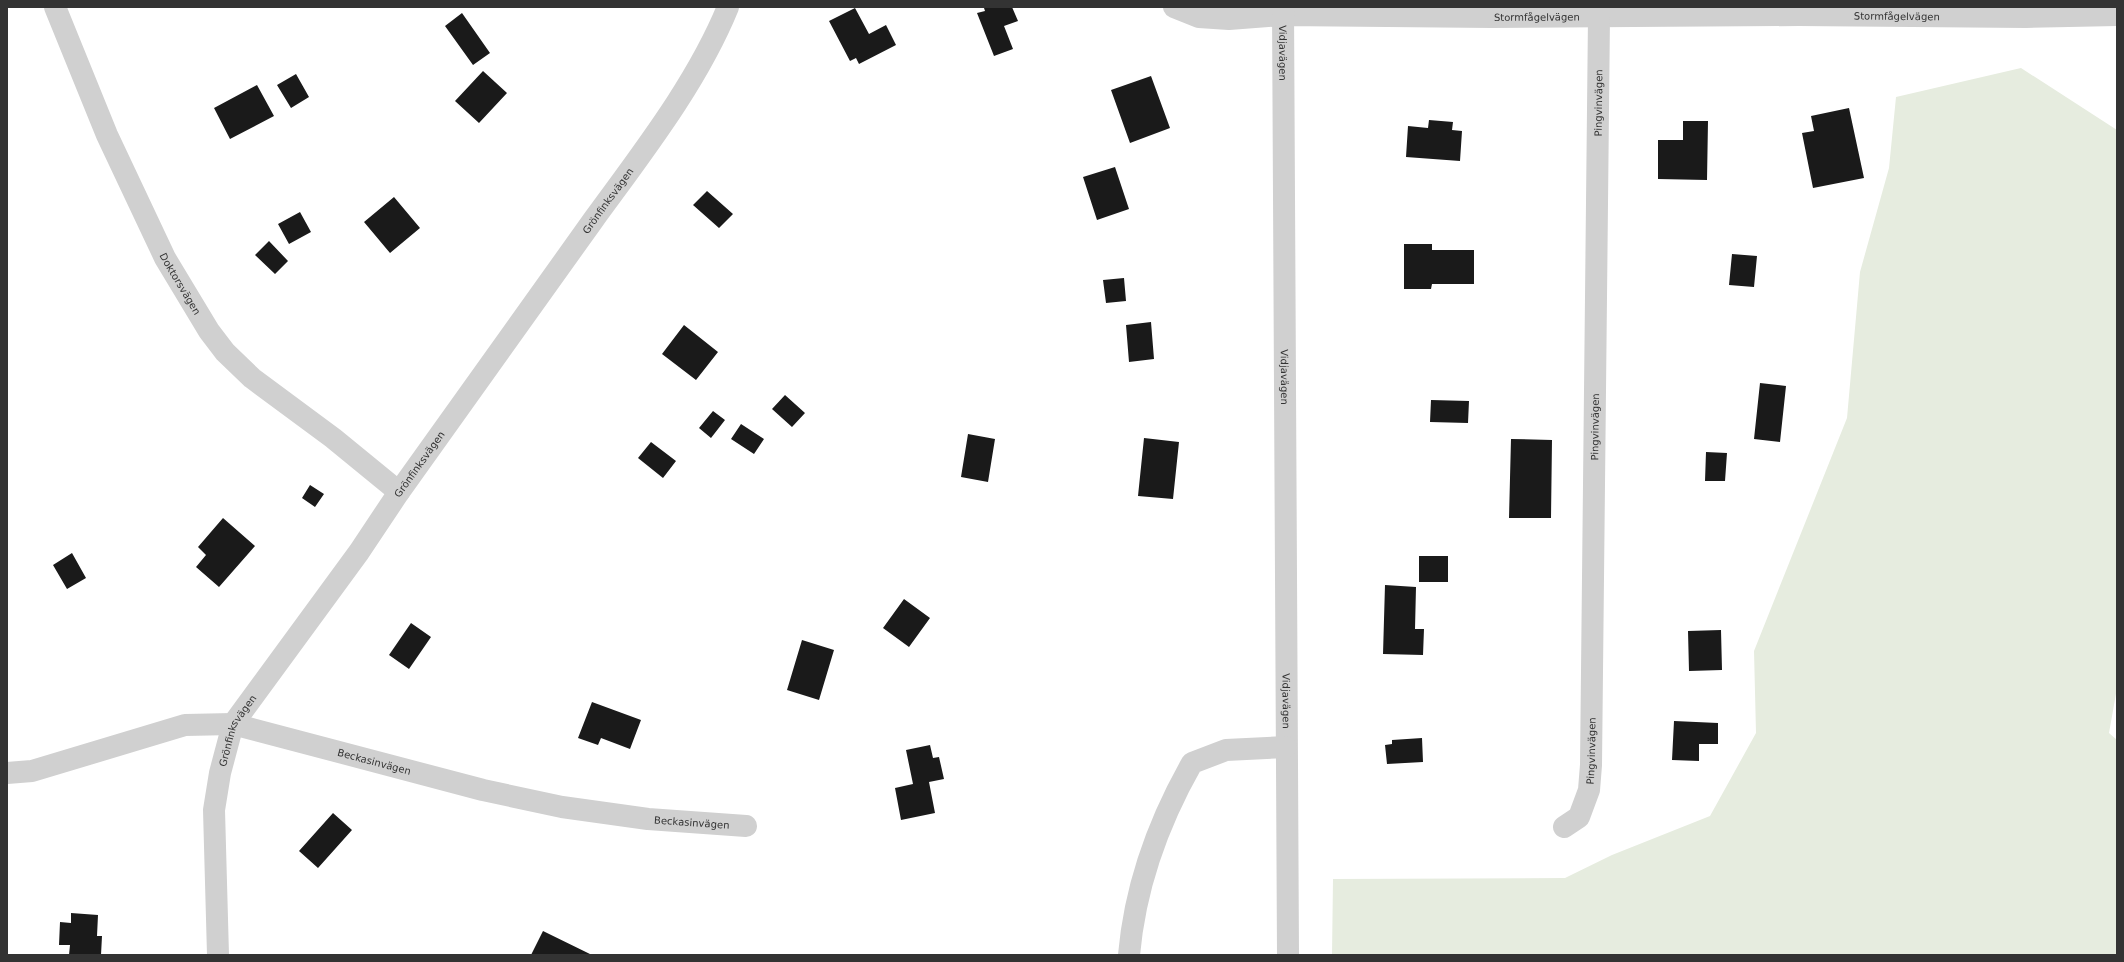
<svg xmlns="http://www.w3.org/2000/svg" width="2124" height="962" viewBox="0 0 2124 962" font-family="'DejaVu Sans',sans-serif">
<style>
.green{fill:#e6ecdf}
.building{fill:#1a1a1a}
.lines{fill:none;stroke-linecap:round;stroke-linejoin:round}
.minor{stroke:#d0d0d0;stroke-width:22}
.labels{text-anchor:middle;stroke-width:4;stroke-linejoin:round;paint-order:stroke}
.street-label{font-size:10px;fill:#333;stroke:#fff}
</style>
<rect width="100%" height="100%" fill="#fff"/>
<path class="green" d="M2021,68L2117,130V688L2109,733L2117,740V955H1332L1333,879L1565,878L1612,855L1710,816L1756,733L1754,651L1847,418L1860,272L1889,168L1896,97Z"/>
<path class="building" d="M988,7H1012L1018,21L1004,26L1013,49L994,56L977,13L985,11L984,8Z
M855,8L869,34L886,25L896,45L859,64L856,58L850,61L829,21Z
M462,13L490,53L473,65L445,26Z
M483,71L507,93L479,123L455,101Z
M296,74L309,97L291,108L277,85Z
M1151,76L1170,128L1130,143L1111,90Z
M257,85L274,116L230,139L214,108Z
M1849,108L1864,178L1813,188L1802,133L1814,131L1811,116Z
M1429,120L1453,122L1452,130L1462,131L1460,161L1406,157L1408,126L1428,128Z
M1683,121H1708L1707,180L1658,179V140H1683Z
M1115,167L1129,209L1097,220L1083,177Z
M707,191L733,214L719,228L693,205Z
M394,197L420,228L390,253L364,222Z
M300,212L311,232L289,244L278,224Z
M269,241L288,261L275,274L255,255Z
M1404,244H1432V250H1474V284H1432L1431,289H1404Z
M1732,254L1757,256L1754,287L1729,285Z
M1124,278L1126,301L1106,303L1103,280Z
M1151,322L1154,359L1129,362L1126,325Z
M684,325L718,352L696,380L662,354Z
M1760,383L1786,386L1780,442L1754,439Z
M785,395L805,413L792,427L772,409Z
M1431,400L1469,401L1468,423L1430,422Z
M713,411L725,420L711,438L699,428Z
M741,424L764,439L754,454L731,439Z
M968,434L995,439L988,482L961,477Z
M1144,438L1179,442L1173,499L1138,496Z
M1511,439L1552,440L1551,518H1509Z
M651,442L676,461L663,478L638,458Z
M1706,452L1727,453L1725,481H1705Z
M310,485L324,494L315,507L302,498Z
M223,518L255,546L219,587L196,567L206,555L198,547Z
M72,553L86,578L67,589L53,565Z
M1419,556H1448V582H1419Z
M1385,585L1416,587L1415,629H1424L1423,655L1383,654Z
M904,599L930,618L909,647L883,628Z
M411,623L431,637L409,669L389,655Z
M1721,630L1722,670L1689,671L1688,631Z
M802,640L834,650L819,700L787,690Z
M592,702L641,720L630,749L601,738L598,745L578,738Z
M1674,721L1718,723V744H1699V761L1672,760Z
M1422,738L1423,762L1387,764L1385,745L1392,744V740Z
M930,745L933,758L939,757L944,779L929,782L935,813L901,820L895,788L913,784L906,750Z
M333,813L352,830L318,868L299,851Z
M71,913L98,915L97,936H102L101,955H69L70,945H59L60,922L71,923Z
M543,931L592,955H531Z"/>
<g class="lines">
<g class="minor">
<path id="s1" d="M55,7L107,135L165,258L209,331L225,352L252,378L333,438L399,492"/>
<path id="s2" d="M1174,7L1199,17L1229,19L1283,15L1492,17L1799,15L2026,17L2117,15"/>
<path id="s3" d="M1283,7L1288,955"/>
<path id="s4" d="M7,773L32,771L185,725L233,724L483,790L562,807L648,819L746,826"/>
<path id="s5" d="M1564,827L1579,817L1589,790L1591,765L1599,16"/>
<path id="s6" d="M218,955L214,810L220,773L233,724L359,552L399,492C464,401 529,310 594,219C642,153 697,83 728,7"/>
<path d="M1129,955C1135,887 1159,821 1192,763L1226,750L1286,747"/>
</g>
</g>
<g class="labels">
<g class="street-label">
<text dy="4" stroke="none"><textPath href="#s2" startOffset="725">Stormfågelvägen</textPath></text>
<text dy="4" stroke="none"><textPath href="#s2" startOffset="365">Stormfågelvägen</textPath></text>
<text dy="4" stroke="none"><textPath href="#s3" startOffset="46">Vidjavägen</textPath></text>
<text dy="4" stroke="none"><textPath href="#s5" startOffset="734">Pingvinvägen</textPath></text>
<text dy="4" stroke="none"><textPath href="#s6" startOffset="877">Grönfinksvägen</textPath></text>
<text dy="4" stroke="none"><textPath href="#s1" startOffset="304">Doktorsvägen</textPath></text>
<text dy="4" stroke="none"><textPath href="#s3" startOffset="370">Vidjavägen</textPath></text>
<text dy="4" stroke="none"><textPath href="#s5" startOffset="410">Pingvinvägen</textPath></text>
<text dy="4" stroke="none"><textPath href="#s6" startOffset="553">Grönfinksvägen</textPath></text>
<text dy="4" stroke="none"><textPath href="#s3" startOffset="694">Vidjavägen</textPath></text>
<text dy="4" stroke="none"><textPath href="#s6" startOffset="229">Grönfinksvägen</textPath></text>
<text dy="4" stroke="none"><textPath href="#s5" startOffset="86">Pingvinvägen</textPath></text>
<text dy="4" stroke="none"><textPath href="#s4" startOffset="379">Beckasinvägen</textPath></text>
<text dy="4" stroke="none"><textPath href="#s4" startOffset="703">Beckasinvägen</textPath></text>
</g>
</g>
<rect width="2124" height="962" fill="none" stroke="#333333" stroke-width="16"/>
</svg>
